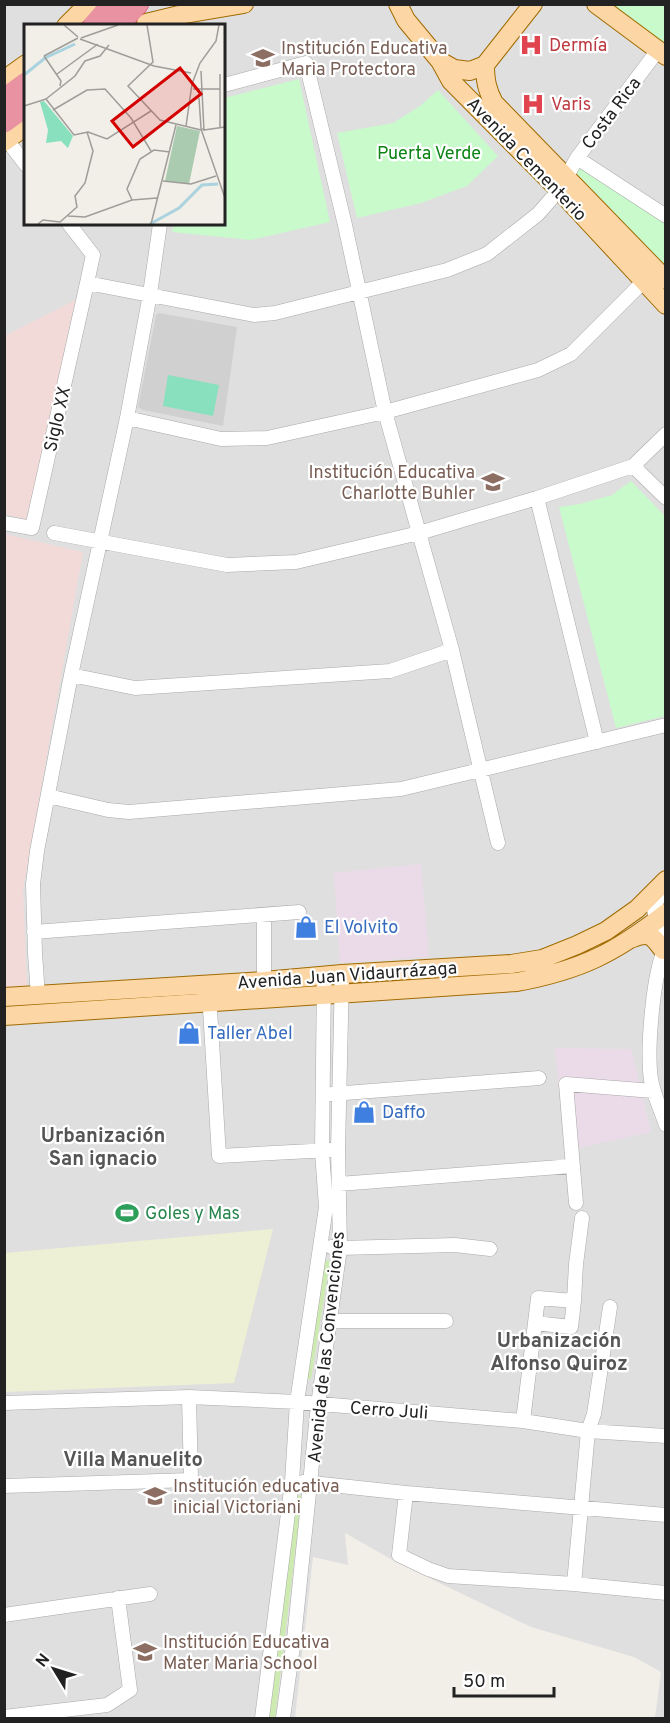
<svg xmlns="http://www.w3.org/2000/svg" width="670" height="1723" viewBox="0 0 670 1723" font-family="Overpass,sans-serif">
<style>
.residential{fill:#e0dfdf;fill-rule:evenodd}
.commercial{fill:#f2dad9}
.industrial{fill:#ebdbe8}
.religious{fill:#d0d0d0}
.farmland{fill:#eef0d5}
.grass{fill:#cdebb0}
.park{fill:#c8facc}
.pitch{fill:#88e0be}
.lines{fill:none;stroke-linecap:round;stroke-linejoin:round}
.minor-casing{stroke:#a9a9a9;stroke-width:15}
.major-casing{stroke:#a06b00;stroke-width:20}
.highway-casing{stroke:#dc2a67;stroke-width:22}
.minor{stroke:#fff;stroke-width:14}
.major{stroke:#fcd6a4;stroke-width:18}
.highway{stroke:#e892a2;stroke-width:21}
.labels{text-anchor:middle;stroke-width:4.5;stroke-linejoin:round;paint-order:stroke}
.health-label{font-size:18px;fill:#be3a42;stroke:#fff;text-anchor:start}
.education-label{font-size:18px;fill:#785e54;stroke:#fff;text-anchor:start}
.street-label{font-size:18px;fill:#222;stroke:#fff}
.park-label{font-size:18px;fill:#0c8416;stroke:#fff}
.shop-label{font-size:18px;fill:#366cbe;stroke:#fff;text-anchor:start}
.leisure-label{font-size:18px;fill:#27864d;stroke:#fff;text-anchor:start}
.neighbourhood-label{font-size:20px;font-weight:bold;fill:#555;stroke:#fff}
.inset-river{fill:none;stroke:#aad3df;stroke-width:3}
.inset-road{fill:none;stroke:#9f9d99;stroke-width:1.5}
.view{fill:#d40000;fill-opacity:0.15;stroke:#d40000;stroke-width:3}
.inset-edge{fill:none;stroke:#222;stroke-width:3}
</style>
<rect width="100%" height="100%" fill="#f2efe9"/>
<path class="residential" d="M5,5H665V1718H655L661,1672L634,1657L531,1627L396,1562L345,1533L348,1565L313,1557L295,1718H5ZM26,26H224V224H26Z"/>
<path class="commercial" d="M79,298L26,520L5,514V336Z
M5,534L83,552L23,890L27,989L5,991Z"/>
<path class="industrial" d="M421,864L429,957L340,963L334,873Z
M555,1048L631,1049L651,1132L565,1151Z"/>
<path class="religious" d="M159,313L237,327L223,426L143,410L138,407L156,315Z"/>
<path class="farmland" d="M273,1229L234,1383L5,1392V1253Z"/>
<path class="grass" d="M324,1260L330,1261L311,1379H306Z
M296,1495L302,1496L275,1718H269Z"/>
<path class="park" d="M609,5H665V49Z
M299,79L330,222L251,240L172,232L174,224H224V98Z
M438,90L498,156L467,186L421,203L357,218L337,133L393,123L420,106Z
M580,167L665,224V270L571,177Z
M631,481L665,516V716L616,728L559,507L580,504L612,495Z"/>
<path class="pitch" d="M168,375L219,385L213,416L163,406Z"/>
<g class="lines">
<g class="minor-casing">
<path id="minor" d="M224,85L306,63L345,225L385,412L452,650L498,843
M7,140L26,165
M577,158L666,216
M567,176L577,158L658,50
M87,283L254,315L275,313L447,270L487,254L538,214L559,190
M127,418L221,439L267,438L385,412L538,370L571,354L643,282
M633,466L666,498
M537,498L597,742
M4,523L32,528L87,283L93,255L69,224
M54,533L227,565L296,562L419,533L537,498L633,466L666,434
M71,675L135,688L390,671L452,650
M48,796L108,810L129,812L401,789L666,725
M662,886L654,910L663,948
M264,915V981
M34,932L299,912
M666,946C653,972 648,1042 650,1071C651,1090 660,1107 666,1125
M209,993L219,1156L330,1150
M38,996L35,953L33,884L37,851L71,675L127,418L150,294L160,224
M332,1094L539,1078
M339,1184L572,1166
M576,1203L566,1084L653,1091
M331,1247L340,1248L455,1245L490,1249
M329,1321H446
M535,1323L571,1327L574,1301
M4,1403L189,1397L297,1402L523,1421L588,1431L666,1436
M523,1421L538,1298L574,1301L576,1264L582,1218
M303,1482L406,1493L666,1515
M4,1486L191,1480L189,1397
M406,1493L399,1555L428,1569L448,1576L574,1584L666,1593
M574,1584L588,1431L594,1414L610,1307
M4,1615L150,1594
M4,1717L107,1705L130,1690L118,1598
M262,1718L292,1482L297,1402L326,1207L322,1151L324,976
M283,1718L294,1639L318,1405L340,1248L338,1149L342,974"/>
</g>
<g class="major-casing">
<path id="major" d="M398,4L406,20L440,61L451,81L559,190L666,305
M596,4L666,56
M146,23L179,15L244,4
M66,26L88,4
M440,61L454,69L470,71L485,65L533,4
M485,65C485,80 487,90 494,103L666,280
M4,80L26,64
M4,142L26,126
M633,938C651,931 653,937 663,950
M4,997L264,981L342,974L511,964L542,959L577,945L606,931L637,909L666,880
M4,1016L517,982C581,970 615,953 666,913"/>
</g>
<g class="highway-casing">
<path id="highway" d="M93,26L112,4
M117,26L138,4
M4,99L26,83
M4,122L26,106"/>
</g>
<use href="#minor" class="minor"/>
<use href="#major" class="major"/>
<use href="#highway" class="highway"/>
</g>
<defs>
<g id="hospital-bare" transform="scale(1.8)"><path d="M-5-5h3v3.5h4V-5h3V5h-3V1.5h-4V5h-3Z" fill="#e0444e" stroke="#fff" stroke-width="2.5" paint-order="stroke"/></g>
<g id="school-bare" transform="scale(1.8)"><path d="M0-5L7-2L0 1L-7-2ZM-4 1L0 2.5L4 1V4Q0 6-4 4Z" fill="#8d6e63" stroke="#fff" stroke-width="2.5" paint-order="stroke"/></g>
<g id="shop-bare" transform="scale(1.8)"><path d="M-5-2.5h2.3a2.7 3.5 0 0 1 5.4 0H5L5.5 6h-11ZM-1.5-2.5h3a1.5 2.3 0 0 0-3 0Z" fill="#3f7fe0" stroke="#fff" stroke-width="2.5" paint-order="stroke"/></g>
<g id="stadium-bare" transform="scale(1.8)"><path d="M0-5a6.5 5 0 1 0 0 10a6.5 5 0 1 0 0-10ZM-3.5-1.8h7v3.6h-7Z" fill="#2e9e5b" stroke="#fff" stroke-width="2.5" paint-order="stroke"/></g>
</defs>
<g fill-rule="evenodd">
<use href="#hospital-bare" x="531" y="45"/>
<use href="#school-bare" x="263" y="58"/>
<use href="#hospital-bare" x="533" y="104"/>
<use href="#school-bare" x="493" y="482"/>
<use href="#shop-bare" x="306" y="927"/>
<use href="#shop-bare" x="189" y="1033"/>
<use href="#shop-bare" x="364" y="1112"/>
<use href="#stadium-bare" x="127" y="1213"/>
<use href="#school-bare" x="155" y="1496"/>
<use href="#school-bare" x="145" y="1652"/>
</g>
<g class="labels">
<g class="health-label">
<text x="549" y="51">Dermía</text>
<text x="551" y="110">Varis</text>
</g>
<g class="education-label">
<text x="281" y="54">Institución Educativa<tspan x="281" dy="21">Maria Protectora</tspan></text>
<text x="475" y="478" text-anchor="end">Institución Educativa<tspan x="475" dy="21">Charlotte Buhler</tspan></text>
<text x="173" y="1492">Institución educativa<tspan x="173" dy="21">inicial Victoriani</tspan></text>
<text x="163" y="1648">Institución Educativa<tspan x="163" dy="21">Mater Maria School</tspan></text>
</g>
<g class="street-label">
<text transform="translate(611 113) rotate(-53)" y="6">Costa Rica</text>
<text transform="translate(527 159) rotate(46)" y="6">Avenida Cementerio</text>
<text transform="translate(57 419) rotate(-77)" y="6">Siglo XX</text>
<text transform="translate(347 975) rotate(-4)" y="6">Avenida Juan Vidaurrázaga</text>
<text transform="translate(326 1347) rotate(-84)" y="6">Avenida de las Convenciones</text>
<text transform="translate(389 1410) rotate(4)" y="6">Cerro Juli</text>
</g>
<g class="park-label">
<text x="429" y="159">Puerta Verde</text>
</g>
<g class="shop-label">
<text x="324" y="933">El Volvito</text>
<text x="207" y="1039">Taller Abel</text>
<text x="382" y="1118">Daffo</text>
</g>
<g class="leisure-label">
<text x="145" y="1219">Goles y Mas</text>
</g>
<g class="neighbourhood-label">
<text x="103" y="1142">Urbanización<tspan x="103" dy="23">San ignacio</tspan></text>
<text x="559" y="1347">Urbanización<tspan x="559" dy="23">Alfonso Quiroz</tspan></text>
<text x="133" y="1466">Villa Manuelito</text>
</g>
</g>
<g transform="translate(24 24)">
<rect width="201" height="201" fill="#f2efe9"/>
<path d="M153,102L176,107L165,160L141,157Z" fill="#aacbaf"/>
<path d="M20,77L49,112L44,124L37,117L22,119L24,106L16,78Z" fill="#88e0be"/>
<path class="inset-river" d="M0,51L21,34L51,20M126,200L155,184L178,161L194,160"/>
<path class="inset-road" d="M40,1L54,13M123,1L129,38L104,62L136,96L177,106M57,14L94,1M56,15L130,42L167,49M20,32L37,57L36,62M20,32L54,14M177,47L180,107M33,50L74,20M169,65H196M175,74L177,104M22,75L50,111L64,108L83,115L127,87M22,75L51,52L61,37L76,32L85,21M0,82L22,75M29,86L63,66L81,65L107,94L127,127M162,102L168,60L176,39L192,17L195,1M196,103V50M180,105H177L201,174M180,106L201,103M121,115L141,97M139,157L167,160L192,152M108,176L103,165L116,135L130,126L146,128M44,192L61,193L108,176L133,174M14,200L19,196L36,198L53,183L51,172L61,159L69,127L63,108M127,200L152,101"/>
<path class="view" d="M156,44L177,70L109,123L88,97Z"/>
<rect width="201" height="201" class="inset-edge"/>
</g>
<rect width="670" height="1723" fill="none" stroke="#222222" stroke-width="12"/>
<g transform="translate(54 1669) rotate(308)" stroke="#ffffff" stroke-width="4.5" paint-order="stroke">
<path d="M0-4.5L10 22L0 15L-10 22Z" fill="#222222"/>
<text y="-9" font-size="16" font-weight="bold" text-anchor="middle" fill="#222222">N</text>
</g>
<path d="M454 1687v9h100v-9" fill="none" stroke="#222222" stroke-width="3"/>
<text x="463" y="1687" font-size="18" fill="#222222" stroke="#ffffff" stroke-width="4.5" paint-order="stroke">50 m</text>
</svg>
